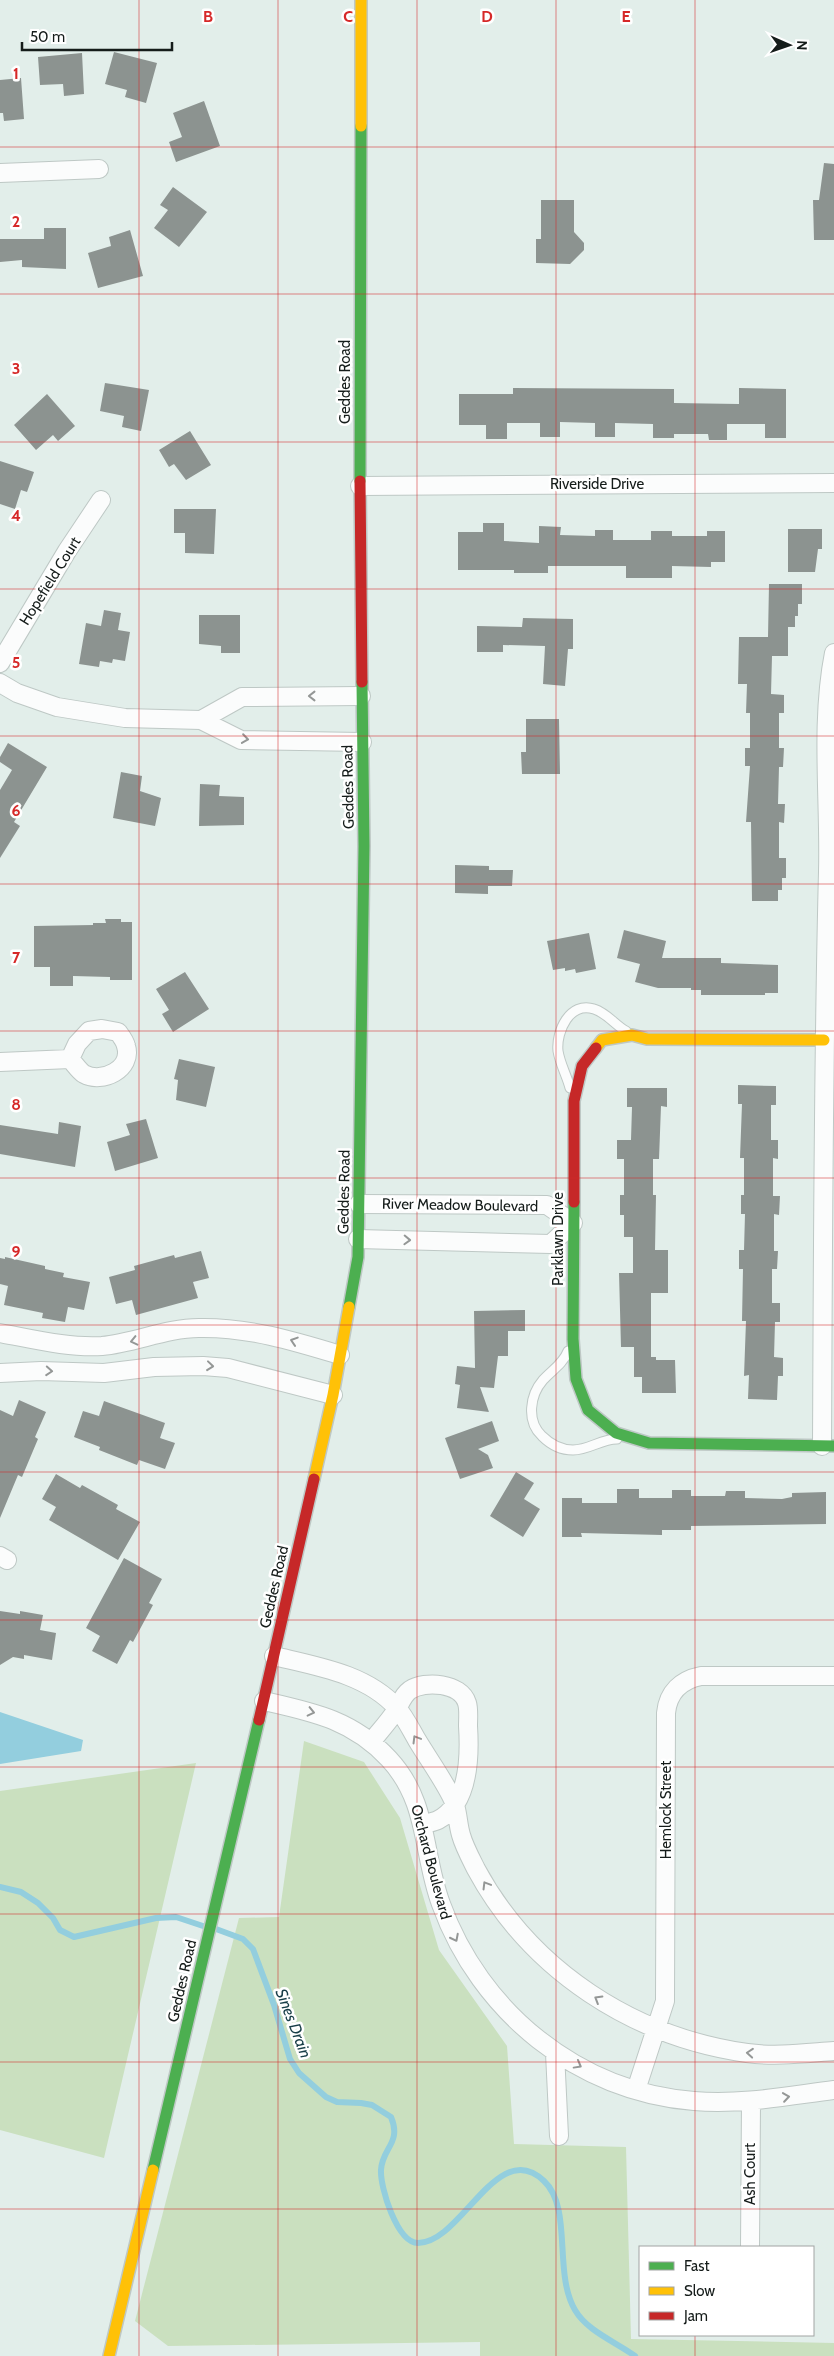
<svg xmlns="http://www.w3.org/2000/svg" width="834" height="2356" viewBox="0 0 834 2356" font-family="Cabin,sans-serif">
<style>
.green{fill:#cae0bf}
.water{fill:#93cede}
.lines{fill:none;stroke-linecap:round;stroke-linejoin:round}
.stream{stroke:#93cede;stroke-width:6}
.building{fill:#8c9390}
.lane-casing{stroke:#bec8c5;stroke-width:11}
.street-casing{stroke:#bec8c5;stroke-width:20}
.fast-casing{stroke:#bec8c5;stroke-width:14}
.slow-casing{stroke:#bec8c5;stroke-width:14}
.jam-casing{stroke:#bec8c5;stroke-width:14}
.lane{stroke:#fbfcfc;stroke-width:9}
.street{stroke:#fbfcfc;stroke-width:18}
.fast{stroke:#4caf50;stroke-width:11}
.slow{stroke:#ffc107;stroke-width:11}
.jam{stroke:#c62828;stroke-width:11}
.oneway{stroke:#949796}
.grid{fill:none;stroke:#d62828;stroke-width:1;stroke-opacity:0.55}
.labels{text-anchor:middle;stroke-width:5;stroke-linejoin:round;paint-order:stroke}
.street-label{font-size:15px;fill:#151c1a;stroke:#fff}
.water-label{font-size:16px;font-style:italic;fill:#183e48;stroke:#fff}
.grid-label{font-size:16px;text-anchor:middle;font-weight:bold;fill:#d62828;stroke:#fff;stroke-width:5;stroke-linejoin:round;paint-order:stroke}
</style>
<rect width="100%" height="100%" fill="#e2eeea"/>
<path class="green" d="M304,1741L364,1762L400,1818L439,1950L507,2046L514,2144L626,2147L631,2339L834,2343V2356H480V2342L168,2346L135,2321L239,1918L279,1917Z
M196,1763L104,2158L0,2130V1791Z"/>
<path class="water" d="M0,1712L83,1740L81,1751L0,1764Z"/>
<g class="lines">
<path class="stream" d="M0,1887L21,1892L38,1903L53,1918L60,1930L74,1937L156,1918L176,1917L206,1927
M216,1929L243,1939L253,1949L274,2005L290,2059L299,2073L326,2097L337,2102L361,2103L372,2105L391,2117C402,2143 382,2148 381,2170C380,2187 397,2243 418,2243C462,2243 497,2136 544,2181C573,2208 553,2273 575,2310C587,2331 616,2342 635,2356"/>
</g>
<path class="building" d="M114,52L157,63L146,103L125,97L127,90L105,84Z
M82,53L84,94L64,96L63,84L40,85L38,57Z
M21,78L24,119L4,121L3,113H0V80Z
M204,101L220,146L176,162L169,142L182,137L173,113Z
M824,163L834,164V240H814L813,200H819Z
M173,187L207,212L179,247L154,228L168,210L160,205Z
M541,200H574V232L584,243V250L570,264L536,263V239H541Z
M44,228H66V269L22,267V260L0,262V239H44Z
M130,230L143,276L98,288L88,253L111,246L109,237Z
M105,383L149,390L141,431L122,427L124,416L100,411Z
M513,388L674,389V403L739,404V388L786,389V438H765V424H727V440H709L708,434H674V438H653V424L615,423V437H595V423L560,422V437H540V423H507V439H486V425H459V394H513Z
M47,394L75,426L58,441L53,435L36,450L14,425Z
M190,431L211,465L186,480L174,464L169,467L159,450Z
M0,461L34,472L27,492L21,490L15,509L0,504Z
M174,509H216L214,554L185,553V533H174Z
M483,523H504V541L539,543V526L561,527L560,535L595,536V530H613V540H651V531H672V536H707V531H725V562H711V567L672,566V578H626V566H548V573H514V570H458V532H483Z
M788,529H822V549H818L815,572H788Z
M769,584H802V604H798V616H795V627H788V656H772L771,694L784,695V713H779V748H784L783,767H779L778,804H785L784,823L779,822V858H786V878H782V890H778V901H752L751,822H746L750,766H745V748H750V713H746L747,684H738L739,637H768Z
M104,610L121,613L118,630L130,632L125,661L113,659L112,663L100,661L99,667L79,664L86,623L101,626Z
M199,615H240V653H221V646L199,644Z
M523,618L573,619V649H568L565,686L543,684L545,646L503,645V652H477V626L522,627Z
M526,719H559L560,774H522L521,752H526Z
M8,743L47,767L14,822L20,826L0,858V790L12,770L0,762V757Z
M121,772L142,776L140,791L161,798L155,826L113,818Z
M200,784L220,785L219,796L244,797V825L199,826Z
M455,865L489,866V870H513L512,886H488V894L455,893Z
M105,919H121V922H132V980H110V977L73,976V986H50V967H34V926L93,925V923H106Z
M624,930L666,941L662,958H721V963L778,965V993H765V995H701V990H691V988H658L635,982L640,964L617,958Z
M589,933L596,969L576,973L575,969L565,971V968L553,970L547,941Z
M185,972L209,1009L173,1032L162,1014L169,1010L156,989Z
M179,1059L215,1067L206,1107L176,1100L178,1080L174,1079Z
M738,1085L776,1086V1105H771V1140H778V1159L773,1158V1196H780L779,1215L774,1214V1251H778L777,1269H772V1303H780V1322H775L774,1357L783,1358V1376H778L777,1400L748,1399L749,1375L744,1376L746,1321H742L743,1269H739V1250H744L745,1214H741V1195H744V1158H740L742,1104H738Z
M627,1088H667V1107L661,1106L659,1159H653V1195H656L655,1250H668V1293H651V1357H656V1360H675L676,1393H642V1377H634V1347H621L619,1273H633V1237H624V1215H620V1195H624V1159H617V1140H631L632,1107H627Z
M146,1119L158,1158L115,1171L107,1142L130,1135L126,1124Z
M59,1122L81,1126L75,1167L0,1154V1125L58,1134Z
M201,1251L209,1278L193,1282L198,1298L136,1315L132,1300L116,1304L109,1277L135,1270L134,1266L174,1255L175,1258Z
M5,1257L45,1266V1269L64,1273L63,1277L90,1282L84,1310L68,1307L65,1322L42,1318L43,1313L4,1305L8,1286L0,1284V1258L5,1259Z
M525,1310V1331H508V1356H498L494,1388L480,1387L489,1412L457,1408L460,1385L455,1384L457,1366L475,1368L474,1311Z
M19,1400L46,1412L35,1437L38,1439L22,1477L18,1475L0,1518V1410L13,1416Z
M104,1401L165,1423L160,1438L175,1443L165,1469L139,1460L137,1465L99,1450L100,1447L74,1437L83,1411L99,1416Z
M492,1421L499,1441L478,1449L488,1455L493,1468L460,1479L445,1438Z
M516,1472L534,1483L524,1499L540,1509L523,1537L490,1516Z
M56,1474L80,1488L82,1485L118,1505L116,1509L140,1522L118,1560L49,1520L56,1507L42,1499Z
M617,1489H639V1498H672V1490H691V1496H725L726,1491H745V1498L782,1499L792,1497V1493L826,1492V1524L691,1526V1530H662V1535L581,1533L582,1537H562V1498H582V1503H617Z
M124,1558L162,1579L149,1603L153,1605L133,1642L130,1640L117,1664L92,1651L100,1636L86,1628Z
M0,1611L20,1614V1611L43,1615L40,1630L56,1633L52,1660L24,1655V1659L13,1657L0,1665Z"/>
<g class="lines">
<g class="lane-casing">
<path id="lane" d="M570,1088C567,1076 560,1064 558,1051C556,1031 570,1001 594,1009C607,1013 615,1025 626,1031
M568,1351C563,1364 552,1370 543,1380C530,1395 526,1421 542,1436C550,1444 561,1450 573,1450C589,1450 601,1439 617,1439"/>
</g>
<g class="street-casing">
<path id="street" d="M0,173L99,169
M360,486L834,483
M0,663L67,551L101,500
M0,683L17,693L57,707L125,718L201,720L241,740L362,742
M201,720L242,697L361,696
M102,1029L118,1032C121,1036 125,1041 126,1046C133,1069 102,1084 84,1074C79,1071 74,1063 70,1059L77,1044L89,1031Z
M0,1062L70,1059
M358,1239L551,1244L573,1223L547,1205L359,1204
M0,1333C33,1339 68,1348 102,1346C135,1343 166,1328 199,1328C248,1327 294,1341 340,1355
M0,1373L41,1371L104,1373L154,1367L203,1366L228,1368L333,1395
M822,1446C823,1254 823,1063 828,872C830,800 820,724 834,653
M0,1556L7,1560
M274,1656C316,1666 367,1674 397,1708C405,1717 411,1730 417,1740C427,1757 450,1789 455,1805C458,1815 458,1825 461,1835C464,1846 471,1859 476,1869C531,1971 634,2037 747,2053C776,2057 806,2053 834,2051
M264,1701C313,1712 353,1720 389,1759C429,1802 422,1853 441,1904C480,2012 578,2092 694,2101C741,2105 787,2096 834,2090
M371,1742C380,1731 390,1720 397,1709C401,1702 403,1695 410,1690C425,1680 461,1683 467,1703C469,1709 468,1719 468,1726C470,1756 469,1804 438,1820C434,1822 428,1823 424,1824
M555,2053L559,2136
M636,2090L665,2001L666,1713C668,1692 681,1680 701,1676H834
M750,2247L751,2102"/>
</g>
<g class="fast-casing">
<path id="fast" d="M360,481L361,126
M574,1202L573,1339L576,1379L588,1410L616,1433L649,1443L834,1446
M349,1307L358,1257L364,846L362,682
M153,2170L259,1720"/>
</g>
<g class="slow-casing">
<path id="slow" d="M361,126V0
M596,1048L602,1040L632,1035L647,1039L824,1040
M314,1479L333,1395L349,1307
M109,2356L153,2170"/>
</g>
<g class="jam-casing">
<path id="jam" d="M360,481L362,682
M574,1202V1101L582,1066L596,1048
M259,1720L314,1479"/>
</g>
<use href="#lane" class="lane"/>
<use href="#street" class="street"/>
<use href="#fast" class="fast"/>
<use href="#slow" class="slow"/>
<use href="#jam" class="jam"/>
</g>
<defs><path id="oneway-chevron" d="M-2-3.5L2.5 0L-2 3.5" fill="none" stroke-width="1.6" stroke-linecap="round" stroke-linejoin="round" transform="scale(1.25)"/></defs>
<g class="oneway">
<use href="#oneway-chevron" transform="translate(312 696) rotate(180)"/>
<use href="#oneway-chevron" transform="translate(245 739) rotate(8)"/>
<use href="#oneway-chevron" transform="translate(407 1240) rotate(2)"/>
<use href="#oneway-chevron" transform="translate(134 1341) rotate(167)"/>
<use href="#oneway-chevron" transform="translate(294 1341) rotate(-162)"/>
<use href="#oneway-chevron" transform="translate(210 1366) rotate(6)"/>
<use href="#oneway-chevron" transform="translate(49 1371) rotate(4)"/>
<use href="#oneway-chevron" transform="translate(311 1712) rotate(13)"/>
<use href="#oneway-chevron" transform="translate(416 1739) rotate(-121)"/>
<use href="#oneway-chevron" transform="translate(486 1885) rotate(-121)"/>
<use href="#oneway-chevron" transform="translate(455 1938) rotate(63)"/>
<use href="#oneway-chevron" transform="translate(598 1999) rotate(-149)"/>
<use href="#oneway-chevron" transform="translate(750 2053) rotate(-175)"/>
<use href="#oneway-chevron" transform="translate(578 2065) rotate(29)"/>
<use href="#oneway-chevron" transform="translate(786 2097) rotate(-8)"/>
</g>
<path class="grid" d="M139,0V2356M278,0V2356M417,0V2356M556,0V2356M695,0V2247M0,147H834M0,294H834M0,442H834M0,589H834M0,736H834M0,884H834M0,1031H834M0,1178H834M0,1325H834M0,1472H834M0,1620H834M0,1767H834M0,1914H834M0,2062H834M0,2209H834M695,2335V2356"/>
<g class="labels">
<g class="street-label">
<text transform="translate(345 382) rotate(-90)" y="5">Geddes Road</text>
<text x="597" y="489">Riverside Drive</text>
<text transform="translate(50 581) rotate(-58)" y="5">Hopefield Court</text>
<text transform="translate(348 787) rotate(-91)" y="5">Geddes Road</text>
<text transform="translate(344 1192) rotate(-89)" y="5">Geddes Road</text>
<text transform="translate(460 1205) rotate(1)" y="5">River Meadow Boulevard</text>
<text transform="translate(558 1239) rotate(-90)" y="5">Parklawn Drive</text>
<text transform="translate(274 1587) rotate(-77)" y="5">Geddes Road</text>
<text transform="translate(666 1810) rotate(-90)" y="5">Hemlock Street</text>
<text transform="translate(431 1862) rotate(75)" y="5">Orchard Boulevard</text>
<text transform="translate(182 1981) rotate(-77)" y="5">Geddes Road</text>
<text transform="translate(750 2174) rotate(-90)" y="5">Ash Court</text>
</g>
<g class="water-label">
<text transform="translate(294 2023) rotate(69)" y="6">Sines Drain</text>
</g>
</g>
<g class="grid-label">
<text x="208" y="22">B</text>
<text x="348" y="22">C</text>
<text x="487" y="22">D</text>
<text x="626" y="22">E</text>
<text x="16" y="79">1</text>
<text x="16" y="227">2</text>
<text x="16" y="374">3</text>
<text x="16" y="521">4</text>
<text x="16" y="668">5</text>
<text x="16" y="816">6</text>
<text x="16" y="963">7</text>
<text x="16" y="1110">8</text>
<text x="16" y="1257">9</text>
</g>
<rect x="639" y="2246" width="175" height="90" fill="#ffffff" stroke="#a1a4a3"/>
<rect x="649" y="2262" width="25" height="8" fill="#4caf50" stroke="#a1a4a3"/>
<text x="684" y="2271" font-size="15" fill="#151c1a">Fast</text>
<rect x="649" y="2287" width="25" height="8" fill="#ffc107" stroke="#a1a4a3"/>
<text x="684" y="2296" font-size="15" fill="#151c1a">Slow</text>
<rect x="649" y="2312" width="25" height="8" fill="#c62828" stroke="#a1a4a3"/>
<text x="684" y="2321" font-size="15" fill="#151c1a">Jam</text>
<g transform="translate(789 45) rotate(92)" stroke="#ffffff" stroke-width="4" paint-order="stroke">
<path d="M0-4L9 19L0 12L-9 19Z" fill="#151c1a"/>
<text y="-8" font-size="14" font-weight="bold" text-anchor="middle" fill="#151c1a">N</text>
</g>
<path d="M22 42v8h150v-8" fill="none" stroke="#151c1a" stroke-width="2.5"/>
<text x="30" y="42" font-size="15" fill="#151c1a" stroke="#ffffff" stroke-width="4" paint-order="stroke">50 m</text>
</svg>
